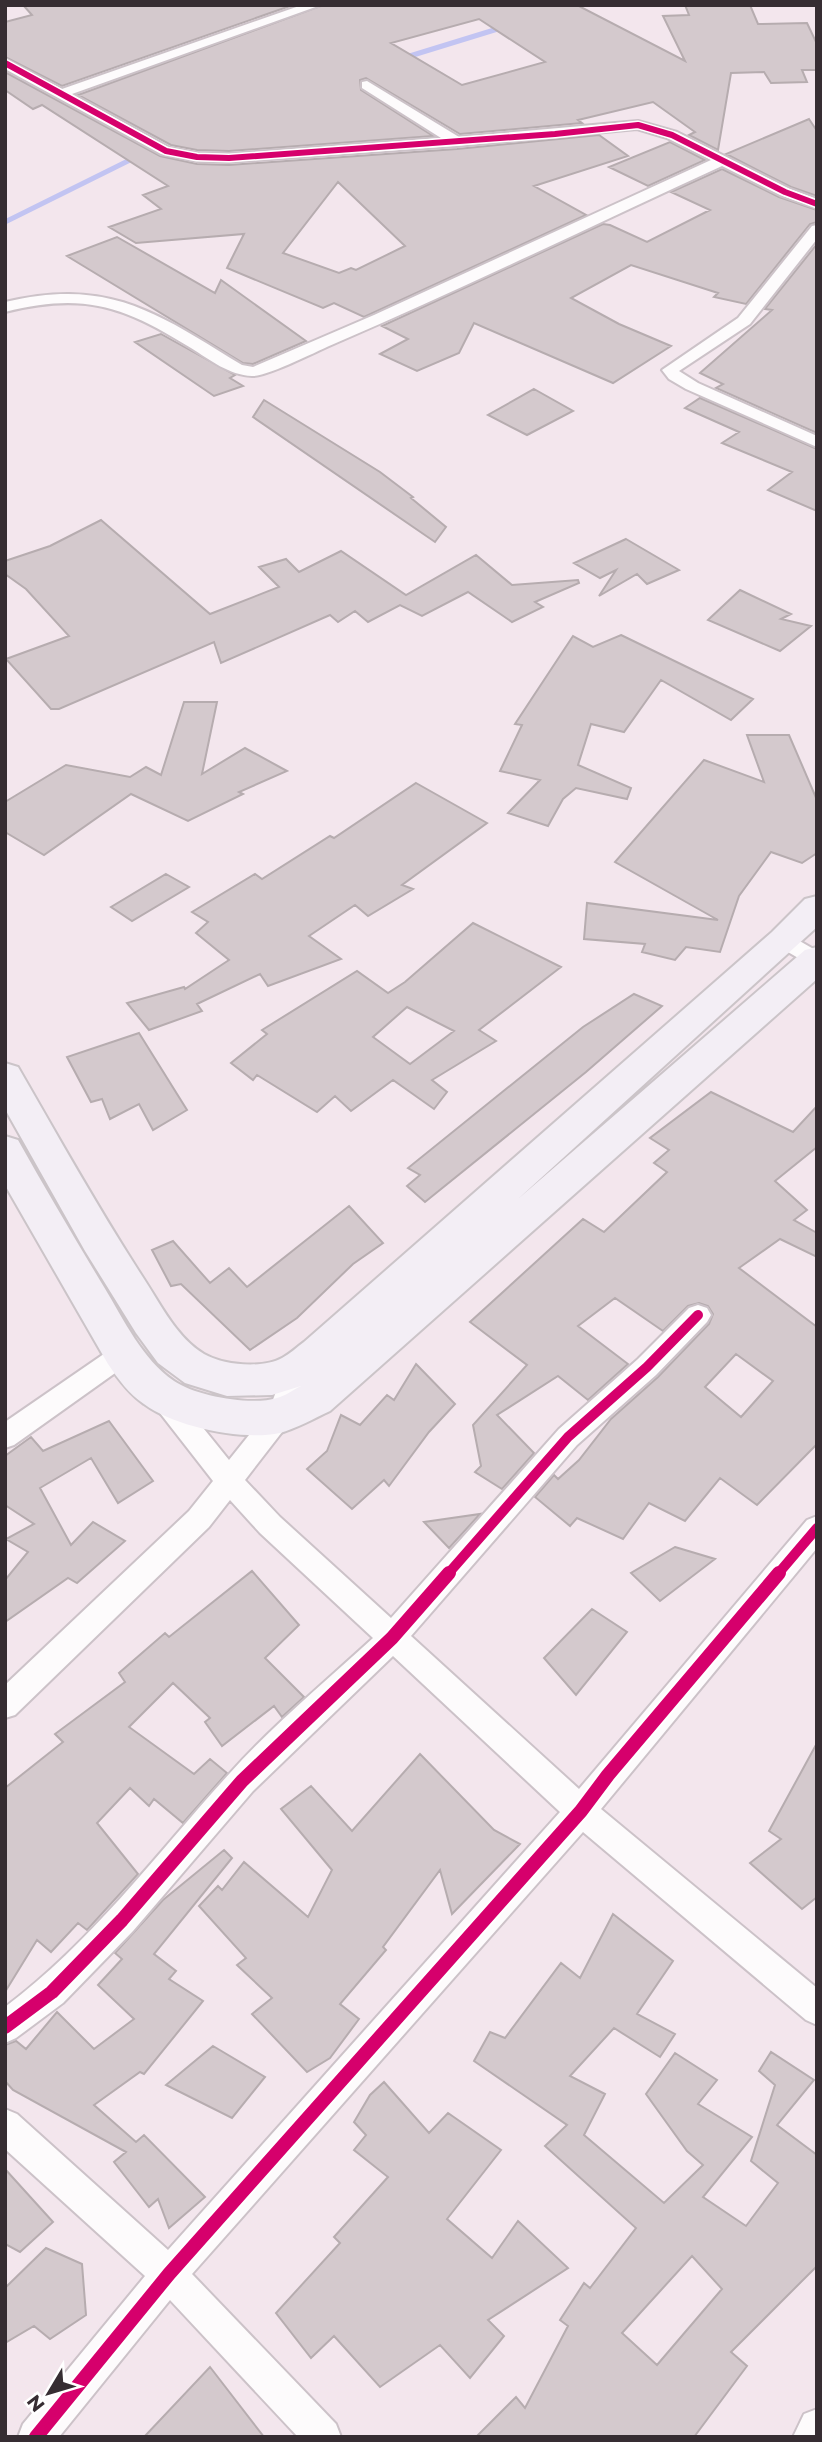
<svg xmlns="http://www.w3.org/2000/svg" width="822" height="2442" viewBox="0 0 822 2442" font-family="Montserrat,sans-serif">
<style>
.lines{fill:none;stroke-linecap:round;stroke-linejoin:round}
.stream{stroke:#c2c4f2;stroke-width:5}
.building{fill:#d4c9cd;stroke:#b6acaf;stroke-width:2;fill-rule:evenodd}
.street-casing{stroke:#ccc2c8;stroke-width:4}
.primary-casing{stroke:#cbc4c8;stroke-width:4}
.street{fill:#fdfbfc;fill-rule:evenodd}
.primary{fill:#f3eef5;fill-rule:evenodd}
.cycleway-far2-casing{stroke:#fff;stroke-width:9}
.cycleway-far1-casing{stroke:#fff;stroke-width:15}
.cycleway-casing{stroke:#fff;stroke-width:18}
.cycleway-far2{stroke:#d6006c;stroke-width:6}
.cycleway-far1{stroke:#d6006c;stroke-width:10}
.cycleway{stroke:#d6006c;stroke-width:14}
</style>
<rect width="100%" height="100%" fill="#f3e6ed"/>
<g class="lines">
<path class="stream" d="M400,59L504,27
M5,222L138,156"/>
</g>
<path class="building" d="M23,5H293L62,86L5,57V22L32,15Z
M323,5H577L685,61L663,16L689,15L685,5H750L758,24L807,23L817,44V70H802L807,82L771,83L764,72L731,73L718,150L689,135L695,132L653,102L578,120L582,123L460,134L366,78L360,80L361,90L433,136L229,151L197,150L171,145L78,95ZM479,19L545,62L462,85L391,43Z
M5,72L160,156L197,164L229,165L457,149L599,135L628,156L534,186L586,215L364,317L334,303L323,308L227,268L244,234L136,243L109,227L161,209L143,195L168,186L42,105L33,109L5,90ZM338,182L405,246L356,270L351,268L339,273L283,253Z
M809,119L817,131V196L791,187L726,154Z
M670,142L705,160L648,186L609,167Z
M722,169L779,197L817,210V222L810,224L746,304L714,297L718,293L631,265L571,298L619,324L671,346L613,383L474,323L459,353L417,371L380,354L408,339L382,326L603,224L610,225L647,242L710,210L671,192Z
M117,237L215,293L221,280L306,341L253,364L243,363L67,256Z
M817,244V433L716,388L723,384L700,373L772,310L765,309Z
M161,334L235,375L230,378L243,386L214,396L135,342Z
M534,389L573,411L527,435L488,415Z
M700,398L817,449V511L768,490L792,472L722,443L739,432L685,408Z
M264,400L380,472L413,497L411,498L446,527L435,542L253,417Z
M101,520L210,614L279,587L259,567L286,559L299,572L341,551L406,595L476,555L512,585L578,580L579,583L535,602L543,607L512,622L468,592L422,616L400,605L368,622L355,611L338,622L330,615L221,663L214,642L59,709H51L6,659L69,636L26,589L5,574V561L50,546Z
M626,539L679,570L647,584L637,574L599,596L616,570L600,578L574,563Z
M740,590L791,614L781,619L811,626L780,651L708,620Z
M621,635L753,699L731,720L661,680L624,732L591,724L578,765L631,788L627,799L576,788L563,799L548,826L508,813L540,780L500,771L522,725L515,724L573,636L593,647Z
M184,702H217L202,774L245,748L287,771L239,792L243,794L188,821L131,794L44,855L5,832V802L66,765L130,777L146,767L161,775Z
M747,735H789L817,800V853L802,863L771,852L739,896L720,952L686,947L675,960L642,952L645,944L584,939L587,903L718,920L615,862L704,760L764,782Z
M416,783L487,823L402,885L413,889L368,916L355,905L309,936L341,959L268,986L260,974L197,1004L202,1011L149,1030L127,1003L184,987L185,989L229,960L196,933L208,922L192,912L255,874L262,879L330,836L334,838Z
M166,874L189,887L132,921L111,907Z
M473,923L561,967L479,1030L496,1041L432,1080L447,1092L434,1109L393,1080L351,1111L335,1096L317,1112L257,1075L253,1080L231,1063L267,1034L262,1030L357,971L388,993L405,982ZM407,1007L454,1031L410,1064L373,1037Z
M634,994L662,1006L586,1072L425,1202L407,1186L420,1175L408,1168L583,1027Z
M139,1033L187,1110L153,1130L139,1104L110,1119L102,1099L91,1102L67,1057Z
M711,1092L793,1132L817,1106V1147L775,1181L807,1210L794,1220L817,1233V1257L780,1239L739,1268L817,1327V1444L757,1505L720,1478L685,1521L649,1503L623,1539L577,1518L570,1526L535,1497L554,1475L558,1479L579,1460L611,1419L658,1377L709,1324L713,1314L708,1306L699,1303L688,1306L663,1331L615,1298L578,1326L628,1364L588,1400L558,1376L497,1415L534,1453L502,1489L475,1472L481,1466L473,1425L527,1365L470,1322L583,1219L604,1232L667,1172L654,1163L669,1150L650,1138ZM736,1354L773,1381L741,1417L705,1387Z
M349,1206L383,1243L353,1264L297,1318L250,1350L181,1284L171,1286L152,1250L173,1241L210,1283L229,1268L247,1287Z
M416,1364L455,1404L429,1432L389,1486L384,1480L352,1509L307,1469L327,1451L341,1415L360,1425L387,1395L394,1400Z
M109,1421L153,1481L118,1503L91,1458L40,1488L71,1545L93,1522L125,1541L77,1583L68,1578L5,1622V1580L28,1552L6,1539L34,1524L5,1505V1456L31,1437L43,1451Z
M480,1514L449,1548L424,1522Z
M675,1547L715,1559L660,1601L631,1573Z
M252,1571L299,1625L265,1658L304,1697L282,1717L274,1706L222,1746L205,1722L210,1718L173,1683L129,1727L194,1774L210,1759L227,1773L183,1823L154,1799L149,1806L130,1788L97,1823L138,1874L87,1930L78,1923L51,1952L37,1940L5,1992V1788L63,1742L55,1734L125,1682L119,1673L165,1633L169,1637Z
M592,1609L627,1632L576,1695L544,1658Z
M817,1743V1897L802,1909L750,1863L781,1839L769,1831Z
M420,1754L494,1830L520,1844L452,1914L440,1870L383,1947L386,1950L340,2004L359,2019L330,2058L307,2072L252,2014L272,1998L237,1965L246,1958L199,1906L218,1886L222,1890L244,1862L308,1917L332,1870L281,1809L311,1786L352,1831Z
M224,1850L232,1858L154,1954L176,1971L169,1979L203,2001L144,2074L140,2072L94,2105L136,2142L144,2135L205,2197L169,2228L158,2199L149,2207L114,2162L126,2152L13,2090L5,2081V2045L16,2041L26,2049L57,2012L94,2049L134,2019L98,1985L122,1959L115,1953L163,1900Z
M613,1914L673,1961L637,2014L675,2034L660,2057L614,2028L570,2076L605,2094L584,2135L664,2203L703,2165L687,2151L646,2094L675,2053L717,2080L698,2104L752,2137L703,2197L746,2226L778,2183L751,2161L775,2085L759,2071L771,2052L814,2080L777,2125L817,2155V2266L731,2352L747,2366L694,2437H476L516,2397L525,2408L568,2326L560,2320L584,2283L590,2288L636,2228L545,2146L567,2125L474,2061L490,2032L505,2038L561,1963L580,1978ZM692,2256L722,2289L657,2365L622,2333Z
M213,2046L265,2077L232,2118L166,2085Z
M384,2082L429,2133L448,2113L501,2150L447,2219L492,2258L518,2221L568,2268L488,2320L504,2336L470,2378L440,2345L380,2387L334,2336L311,2358L276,2313L340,2243L334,2237L388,2177L354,2150L366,2135L354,2122L370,2095Z
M5,2169L53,2222L20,2252L5,2244Z
M46,2248L82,2264L86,2315L50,2339L34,2326L5,2343V2288Z
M210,2367L264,2437H144Z"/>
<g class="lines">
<g class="street-casing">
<path id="street" d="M302,5H321L72,94L170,148L197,153L229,154L441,138L362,88V82L367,81L459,137L638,121L677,132L790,189L817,199V208L780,195L722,166C594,225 466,287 336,343C319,350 267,377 252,376C229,375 210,360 191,348C123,306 84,292 5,312V302C109,277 157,313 242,365L253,367L374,315L711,160L667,138L637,129L457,146L229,162L197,161L161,154L5,69V59L62,89Z
M817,225V239L750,324L679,371L698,383L817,436V447L686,389L669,379L662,370L738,318L812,226Z
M784,932L817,951V969L776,945L773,940L776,935Z
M698,1305L707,1308L711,1315L707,1322L656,1375L577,1445L411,1636L579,1789L807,1520L817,1516V1548L601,1809L817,1988V2025L806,2020L583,1832L192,2274L336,2424L341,2437H298L170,2300L59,2437H18L23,2424L145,2276L5,2149V2109L17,2114L168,2250L560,1812L393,1656L253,1791L133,1931L63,2003L16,2038L5,2043V2007C92,1942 157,1853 230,1773C273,1725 325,1682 373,1638L260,1533L230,1500L209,1527L15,1715L5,1718V1685L189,1511L213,1481L153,1404L149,1396L153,1388L162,1385L171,1388L229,1460L269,1410L287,1363L296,1360L305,1363L309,1371L289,1423L245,1480L280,1517L391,1618L559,1429L638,1359L689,1308Z
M123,1343L132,1347L136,1354L132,1361L14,1445L5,1448V1422L114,1347Z
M817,2409V2437H793L804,2414Z"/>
</g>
<g class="primary-casing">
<path id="primary" d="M817,896V927L518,1199L805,950L817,947V979L330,1411C313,1419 297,1428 280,1433C242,1441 175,1427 144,1404C129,1394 118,1379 108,1364L5,1185V1136L18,1140C46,1190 75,1239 104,1287C124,1320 142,1359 174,1381C196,1396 251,1406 277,1398C285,1396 293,1390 301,1386L272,1395L227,1396L185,1383L158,1363L136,1333L85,1251L5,1109V1063L18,1067C59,1138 99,1210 144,1279C161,1305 177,1338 204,1354C223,1365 262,1369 282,1358C290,1354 297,1347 304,1342L772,932L805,899Z"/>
</g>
<use href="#street" class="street"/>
<use href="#primary" class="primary"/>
<g class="cycleway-far2-casing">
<path id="cycleway-far2" d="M5,63L166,151L197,157L229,158L555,134L638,125L672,135L785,192L817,204"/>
</g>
<g class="cycleway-far1-casing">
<path id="cycleway-far1" d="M447,1575L568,1437L647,1367L698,1315
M777,1575L817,1528"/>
</g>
<g class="cycleway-casing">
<path id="cycleway" d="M5,2027L52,1992L122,1920L242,1781L392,1638L449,1573
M36,2437L169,2274L581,1811L608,1775L779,1573"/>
</g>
<use href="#cycleway-far2" class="cycleway-far2"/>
<use href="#cycleway-far1" class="cycleway-far1"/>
<use href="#cycleway" class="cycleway"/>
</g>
<rect width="822" height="2442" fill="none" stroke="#362d32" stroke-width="14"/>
<g transform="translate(49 2393) rotate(232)" stroke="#ffffff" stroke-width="5" paint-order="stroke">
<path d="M0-5L12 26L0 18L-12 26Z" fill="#362d32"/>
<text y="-10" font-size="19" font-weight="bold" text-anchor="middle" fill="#362d32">N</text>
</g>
</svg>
